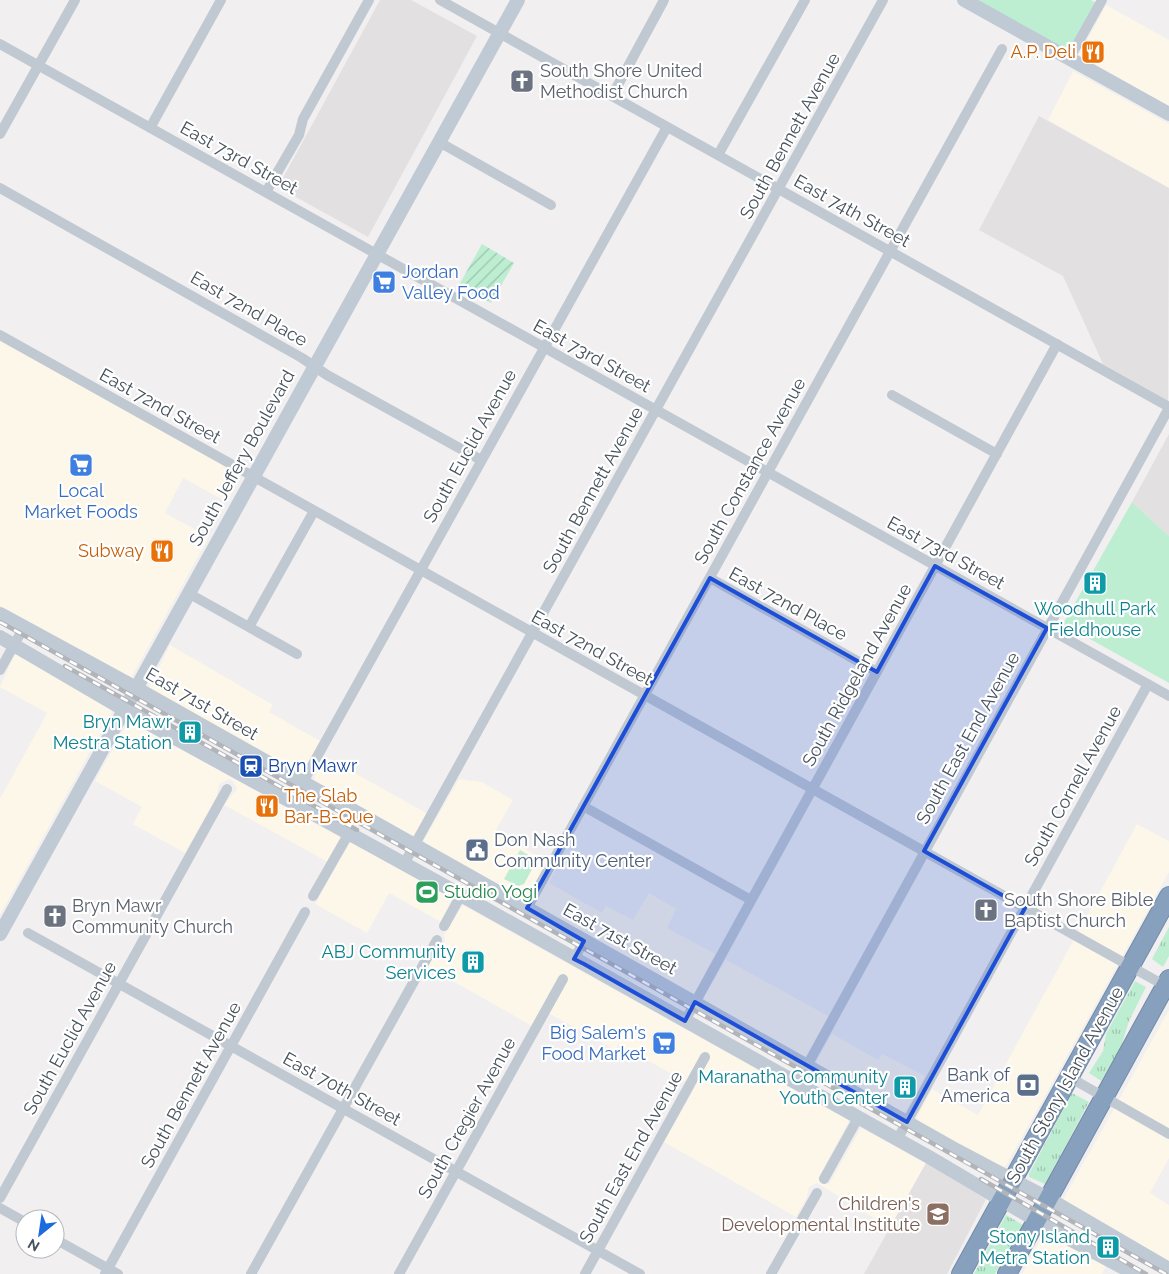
<svg xmlns="http://www.w3.org/2000/svg" width="1169" height="1274" viewBox="0 0 1169 1274" font-family="Raleway,sans-serif">
<style>
.commercial{fill:#fcf7e9}
.education{fill:#e2e0e1}
.grass{fill:url(#grass-tufts)}
.park{fill:#beeed2}
.garden{fill:url(#garden-furrows)}
.lines{fill:none;stroke-linecap:round;stroke-linejoin:round}
.highway-casing{stroke:#738ba9;stroke-width:20}
.street{stroke:#c0c9d1;stroke-width:10}
.secondary{stroke:#c0cad5;stroke-width:14}
.highway{stroke:#87a0bd;stroke-width:18}
.rail-casing{stroke:#b1b4b9;stroke-width:4.5}
.rail{stroke:#fff;stroke-width:2.5;stroke-dasharray:8;stroke-linecap:butt}
.marked{fill:#1d4ed8;fill-opacity:0.2;stroke:#1d4ed8;stroke-width:4;stroke-linejoin:round}
.labels{text-anchor:middle;stroke-width:4.5;stroke-linejoin:round;paint-order:stroke}
.food-label{font-size:18px;fill:#c56008;stroke:#fff;text-anchor:end}
.worship-label{font-size:18px;fill:#5b616d;stroke:#fff;text-anchor:start}
.street-label{font-size:18px;fill:#47525c;stroke:#fff}
.shop-label{font-size:18px;fill:#366cbe;stroke:#fff;text-anchor:start}
.culture-label{font-size:18px;fill:#0d838f;stroke:#fff;text-anchor:end}
.transit-label{font-size:18px;fill:#164399;stroke:#fff;text-anchor:start}
.service-label{font-size:18px;fill:#4e5e75;stroke:#fff;text-anchor:start}
.leisure-label{font-size:18px;fill:#27864d;stroke:#fff;text-anchor:start}
.education-label{font-size:18px;fill:#785e54;stroke:#fff;text-anchor:end}
</style>
<defs>
<pattern id="grass-tufts" width="24" height="20" patternUnits="userSpaceOnUse" patternTransform="scale(1.25)"><rect width="24" height="20" fill="#beeed2"/><path d="M3 7l-1-3M5 7V3M7 7l1-3M15 17l-1-3M17 17v-4M19 17l1-3" fill="none" stroke="#9cc3ae"/></pattern>
<pattern id="garden-furrows" width="10" height="10" patternUnits="userSpaceOnUse" patternTransform="scale(1.25)"><rect width="10" height="10" fill="#beeed2"/><path d="M-1 1l2-2M0 10L10 0M9 11l2-2" fill="none" stroke="#9cc3ae"/></pattern>
</defs>
<rect width="100%" height="100%" fill="#f1efef"/>
<path class="commercial" d="M1106,5L1169,40V106L1079,55Z
M1073,71L1169,124V188L1048,120Z
M0,338L242,474L227,502L183,478L165,513L209,537L131,678L0,606Z
M170,645L273,705L269,712L320,741L303,773L300,774L148,689Z
M17,654L112,709V712L0,915V799L47,713L0,687L14,656Z
M129,720L340,835L341,838L328,862L224,805L237,789L233,781L229,779L219,784L217,796L185,853L133,824L142,807L95,781Z
M324,756L428,814L415,835L411,836L313,781Z
M459,779L482,782L513,800L495,832L557,867L549,883L602,913L606,906L633,920L649,893L676,909L667,928L715,954L695,992L692,993L425,844L424,840Z
M1137,824L1169,841V872L1006,1166L1001,1167L919,1121L917,1117L932,1089L978,1115Z
M352,842L452,899L441,922L389,893L367,933L315,904L349,844Z
M463,905L848,1120V1123L818,1178L829,1184L861,1128L926,1163L890,1228L817,1183L809,1187L807,1197L796,1217L664,1142L695,1087L618,1044L615,1050L541,1009L532,1026L426,966L435,951L445,944L444,935Z
M726,960L828,1016L807,1055L803,1056L795,1052L705,1001L704,997Z
M1169,1010V1158L1150,1193L1169,1205V1261L1063,1200Z
M832,1034L878,1060L882,1054L925,1076L906,1111L903,1112L895,1108L817,1064V1060Z
M1044,1233L1106,1266L1102,1274H1022Z"/>
<path class="education" d="M380,0H411L477,36L368,237L278,187Z
M1039,116L1169,188L1168,401L1103,364L1063,276L979,230Z
M1169,434V536L1132,502Z
M926,1163L986,1199L947,1274H864Z"/>
<path class="grass" d="M1169,927V956L1163,967L1152,959Z
M1135,981L1146,987L1129,1021L1120,1050L1101,1081L1089,1073L1103,1051L1106,1034Z
M1072,1093L1089,1102L1045,1184L1029,1177V1174Z
M1006,1215L1023,1225L995,1274H974Z"/>
<path class="park" d="M972,0H1091L1096,3L1069,54Z
M1132,502L1169,536V683L1063,624Z
M520,850L537,860L524,884L518,886L504,879Z"/>
<path class="garden" d="M482,244L514,263L491,303L459,285Z"/>
<g class="lines">
<g class="highway-casing">
<path id="highway" d="M961,1274L1169,896
M1007,1274L1169,979"/>
</g>
<path class="street" d="M440,0L1169,407
M0,44L1169,696
M1069,59L1102,0
M612,96L664,0
M150,128L221,0
M0,134L75,0
M439,142L551,205
M718,155L805,0
M0,188L302,358L327,375L481,460
M266,192L299,135L303,119L369,0
M0,335L1169,988
M892,395L997,454
M710,578L877,672
M188,593L297,654
M249,627L314,511
M0,670L24,627
M303,782L667,127
M583,806L751,900
M404,864L883,0
M313,896L349,833
M527,908L1002,49
M444,926L461,895
M28,933L640,1274
M574,959L584,941
M685,1021L1057,344
M1069,1077L1169,1134
M797,1084L1169,408
M897,1140L1148,684
M824,1179L858,1118
M0,1198L227,789
M0,1208L25,1222
M55,1239L118,1274
M105,1274L305,912
M251,1274L437,940
M399,1274L563,979
M585,1274L705,1057
M771,1274L817,1193"/>
<path class="secondary" d="M964,0L1169,114
M0,614L125,682L958,1151L1049,1199L1169,1269
M0,637L135,716L461,895L929,1157L1051,1229L1135,1274
M0,934L518,0"/>
<use href="#highway" class="highway"/>
<g class="rail-casing">
<path id="rail" d="M0,622L1166,1274
M65,666L357,830
M981,1179L1146,1274"/>
</g>
<use href="#rail" class="rail"/>
</g>
<path class="marked" d="M935,566L1047,628L924,851L1025,908L907,1122L695,1002L685,1021L584,964L574,959L584,941L527,908L710,578L877,672Z"/>
<defs>
<g id="restaurant-square" transform="scale(1.25)"><rect x="-9" y="-9" width="18" height="18" rx="4" fill="#e8710a" stroke="#fff"/><path d="M-5-6h1v4h1v-4h1v4h1v-4h1v5L-1.5 .5V6h-2V.5L-5-1ZM5-6V6H3V1.5H1.5Q1.5-4 5-6Z" fill="#fff"/></g>
<g id="church-square" transform="scale(1.25)"><rect x="-9" y="-9" width="18" height="18" rx="4" fill="#6b7280" stroke="#fff"/><path d="M-1.2-6h2.4v3.5h3.3v2.4h-3.3V6h-2.4V-.1h-3.3v-2.4h3.3Z" fill="#fff"/></g>
<g id="supermarket-square" transform="scale(1.25)"><rect x="-9" y="-9" width="18" height="18" rx="4" fill="#3f7fe0" stroke="#fff"/><path d="M-6-5.5h2.5l.6 2H6L4.5 2H-2.5L-4.4-4H-6ZM-1.5 3.2a1.3 1.3 0 1 0 .1 0ZM3 3.2a1.3 1.3 0 1 0 .1 0Z" fill="#fff"/></g>
<g id="building-square" transform="scale(1.25)"><rect x="-9" y="-9" width="18" height="18" rx="4" fill="#0f9aa8" stroke="#fff"/><path d="M-4-6H4V6H1V3H-1V6H-4ZM-2.5-4.3h1.7v1.8h-1.7ZM.8-4.3h1.7v1.8H.8ZM-2.5-1h1.7V.8h-1.7ZM.8-1h1.7V.8H.8Z" fill="#fff"/></g>
<g id="station-square" transform="scale(1.25)"><rect x="-9" y="-9" width="18" height="18" rx="4" fill="#1a4fb4" stroke="#fff"/><path d="M-3-6H3Q5-6 5-4V2Q5 4 3 4L4.5 6H3L1.5 4h-3L-3 6H-4.5L-3 4Q-5 4-5 2V-4Q-5-6-3-6ZM-3.5-4v3h7v-3ZM-3.5 1v1.5H-2V1ZM2 1v1.5H3.5V1Z" fill="#fff"/></g>
<g id="civic-square" transform="scale(1.25)"><rect x="-9" y="-9" width="18" height="18" rx="4" fill="#5c6f8a" stroke="#fff"/><path d="M-.6-6.5H3V-4.5H.6V-3L4-1V1h2V6H-6V1h2V-1L-.6-3ZM-1.2 2.5V6h2.4V2.5Z" fill="#fff"/></g>
<g id="stadium-square" transform="scale(1.25)"><rect x="-9" y="-9" width="18" height="18" rx="4" fill="#2e9e5b" stroke="#fff"/><path d="M0-5a6.5 5 0 1 0 0 10a6.5 5 0 1 0 0-10ZM-3.5-1.8h7v3.6h-7Z" fill="#fff"/></g>
<g id="bank-square" transform="scale(1.25)"><rect x="-9" y="-9" width="18" height="18" rx="4" fill="#5c6f8a" stroke="#fff"/><path d="M-6-4H6V4H-6ZM0-2.3a2.3 2.3 0 1 0 0 4.6a2.3 2.3 0 1 0 0-4.6Z" fill="#fff"/></g>
<g id="school-square" transform="scale(1.25)"><rect x="-9" y="-9" width="18" height="18" rx="4" fill="#8d6e63" stroke="#fff"/><path d="M0-5L7-2L0 1L-7-2ZM-4 1L0 2.5L4 1V4Q0 6-4 4Z" fill="#fff"/></g>
</defs>
<g fill-rule="evenodd">
<use href="#restaurant-square" x="1093" y="52"/>
<use href="#church-square" x="522" y="81"/>
<use href="#supermarket-square" x="384" y="282"/>
<use href="#supermarket-square" x="81" y="465"/>
<use href="#restaurant-square" x="162" y="551"/>
<use href="#building-square" x="1095" y="583"/>
<use href="#building-square" x="190" y="732"/>
<use href="#station-square" x="251" y="766"/>
<use href="#restaurant-square" x="267" y="806"/>
<use href="#civic-square" x="477" y="850"/>
<use href="#stadium-square" x="427" y="892"/>
<use href="#church-square" x="986" y="910"/>
<use href="#church-square" x="55" y="916"/>
<use href="#building-square" x="473" y="962"/>
<use href="#supermarket-square" x="664" y="1043"/>
<use href="#bank-square" x="1028" y="1085"/>
<use href="#building-square" x="905" y="1087"/>
<use href="#school-square" x="938" y="1214"/>
<use href="#building-square" x="1108" y="1247"/>
</g>
<g class="labels">
<g class="food-label">
<text x="1076" y="58">A.P. Deli</text>
<text x="144" y="557">Subway</text>
<text x="284" y="802" text-anchor="start">The Slab<tspan x="284" dy="21">Bar-B-Que</tspan></text>
</g>
<g class="worship-label">
<text x="540" y="77">South Shore United<tspan x="540" dy="21">Methodist Church</tspan></text>
<text x="1004" y="906">South Shore Bible<tspan x="1004" dy="21">Baptist Church</tspan></text>
<text x="72" y="912">Bryn Mawr<tspan x="72" dy="21">Community Church</tspan></text>
</g>
<g class="street-label">
<text transform="translate(790 136) rotate(-61)" y="6">South Bennett Avenue</text>
<text transform="translate(239 158) rotate(29)" y="6">East 73rd Street</text>
<text transform="translate(852 211) rotate(29)" y="6">East 74th Street</text>
<text transform="translate(249 309) rotate(30)" y="6">East 72nd Place</text>
<text transform="translate(592 356) rotate(29)" y="6">East 73rd Street</text>
<text transform="translate(160 406) rotate(29)" y="6">East 72nd Street</text>
<text transform="translate(470 446) rotate(-61)" y="6">South Euclid Avenue</text>
<text transform="translate(242 458) rotate(-61)" y="6">South Jeffery Boulevard</text>
<text transform="translate(750 471) rotate(-61)" y="6">South Constance Avenue</text>
<text transform="translate(593 490) rotate(-61)" y="6">South Bennett Avenue</text>
<text transform="translate(946 553) rotate(29)" y="6">East 73rd Street</text>
<text transform="translate(788 604) rotate(29)" y="6">East 72nd Place</text>
<text transform="translate(592 648) rotate(29)" y="6">East 72nd Street</text>
<text transform="translate(857 675) rotate(-61)" y="6">South Ridgeland Avenue</text>
<text transform="translate(202 704) rotate(30)" y="6">East 71st Street</text>
<text transform="translate(968 738) rotate(-61)" y="6">South East End Avenue</text>
<text transform="translate(1073 786) rotate(-61)" y="6">South Cornell Avenue</text>
<text transform="translate(620 939) rotate(29)" y="6">East 71st Street</text>
<text transform="translate(70 1038) rotate(-61)" y="6">South Euclid Avenue</text>
<text transform="translate(191 1085) rotate(-61)" y="6">South Bennett Avenue</text>
<text transform="translate(1065 1085) rotate(-61)" y="6">South Stony Island Avenue</text>
<text transform="translate(342 1089) rotate(29)" y="6">East 70th Street</text>
<text transform="translate(467 1118) rotate(-61)" y="6">South Cregier Avenue</text>
<text transform="translate(631 1157) rotate(-61)" y="6">South East End Avenue</text>
</g>
<g class="shop-label">
<text x="402" y="278">Jordan<tspan x="402" dy="21">Valley Food</tspan></text>
<text x="81" y="497" text-anchor="middle">Local<tspan x="81" dy="21">Market Foods</tspan></text>
<text x="646" y="1039" text-anchor="end">Big Salem's<tspan x="646" dy="21">Food Market</tspan></text>
</g>
<g class="culture-label">
<text x="1095" y="615" text-anchor="middle">Woodhull Park<tspan x="1095" dy="21">Fieldhouse</tspan></text>
<text x="172" y="728">Bryn Mawr<tspan x="172" dy="21">Mestra Station</tspan></text>
<text x="456" y="958">ABJ Community<tspan x="456" dy="21">Services</tspan></text>
<text x="888" y="1083">Maranatha Community<tspan x="888" dy="21">Youth Center</tspan></text>
<text x="1090" y="1243">Stony Island<tspan x="1090" dy="21">Metra Station</tspan></text>
</g>
<g class="transit-label">
<text x="268" y="772">Bryn Mawr</text>
</g>
<g class="service-label">
<text x="494" y="846">Don Nash<tspan x="494" dy="21">Community Center</tspan></text>
<text x="1010" y="1081" text-anchor="end">Bank of<tspan x="1010" dy="21">America</tspan></text>
</g>
<g class="leisure-label">
<text x="444" y="898">Studio Yogi</text>
</g>
<g class="education-label">
<text x="920" y="1210">Children's<tspan x="920" dy="21">Developmental Institute</tspan></text>
</g>
</g>
<g transform="translate(40 1234) rotate(210)"><circle r="24" fill="#ffffff" stroke="#b5babe"/>
<path d="M0-4L9 19L0 12L-9 19Z" fill="#1c6bde"/>
<text y="-8" font-size="14" font-weight="bold" text-anchor="middle" fill="#47525c">N</text>
</g>
</svg>
